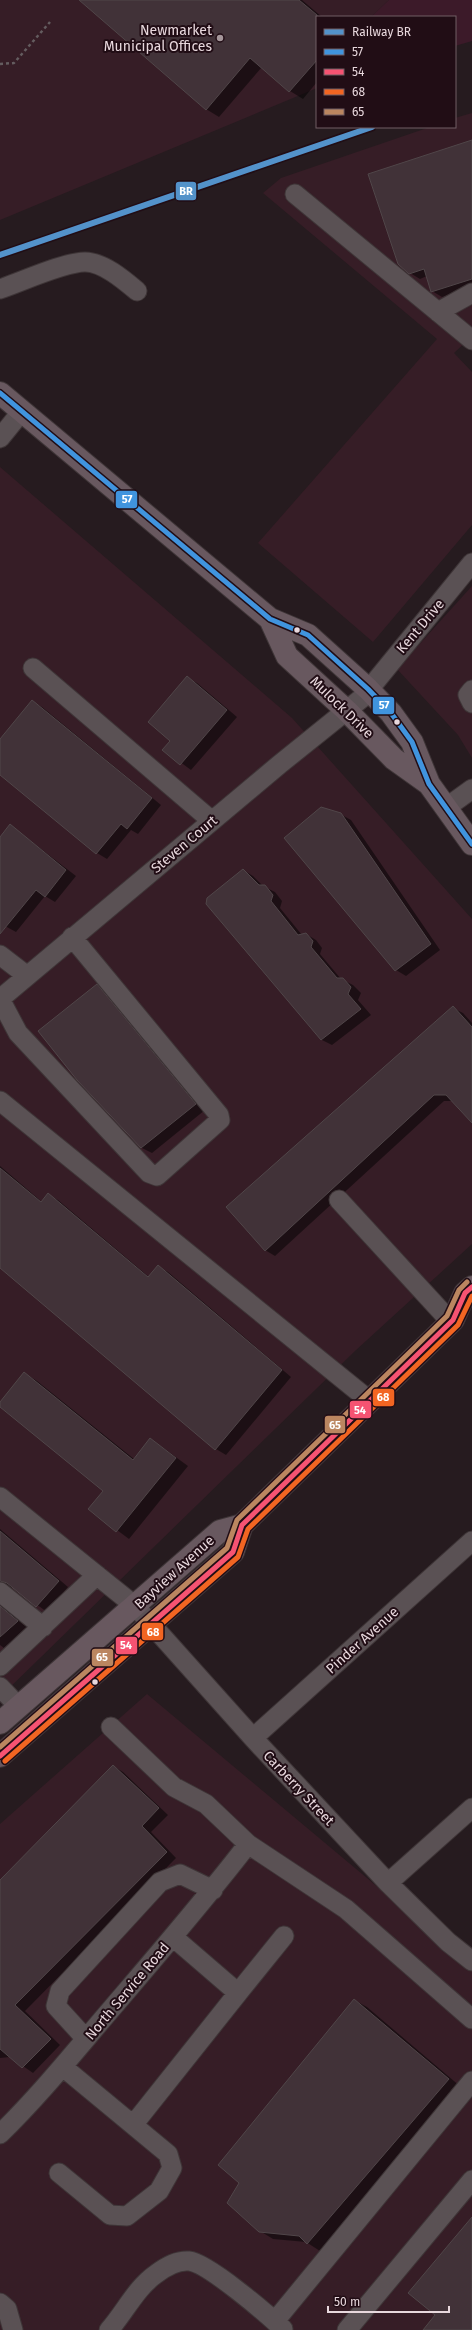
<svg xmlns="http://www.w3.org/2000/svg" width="472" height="2330" viewBox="0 0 472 2330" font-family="'Fira Sans',sans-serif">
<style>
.built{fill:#361d26}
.green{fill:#3c1a29}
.shadow{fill:#0007}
.building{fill:#413238;stroke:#504649}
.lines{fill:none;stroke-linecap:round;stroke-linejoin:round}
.minor-casing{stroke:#3e3537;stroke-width:21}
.major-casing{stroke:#3e3537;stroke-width:24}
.path{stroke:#645c5f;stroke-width:2.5;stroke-dasharray:3 3;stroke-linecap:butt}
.minor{stroke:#5a5154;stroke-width:19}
.major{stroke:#68585f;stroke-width:22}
.bus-1-casing{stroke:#210d15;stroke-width:8}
.bus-2-casing{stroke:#210d15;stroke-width:8}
.bus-3-casing{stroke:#210d15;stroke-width:8}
.bus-4-casing{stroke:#210d15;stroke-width:8}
.bus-1{stroke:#4094de;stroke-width:5}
.bus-2{stroke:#f65372;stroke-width:5}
.bus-3{stroke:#f26522;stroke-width:5}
.bus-4{stroke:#bb8660;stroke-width:5}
.rail-1-casing{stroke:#210d15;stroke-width:9}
.rail-1{stroke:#5392ca;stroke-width:6}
.poi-dot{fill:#a4969a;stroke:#210d15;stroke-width:1.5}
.bus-dot{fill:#e8d8dd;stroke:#210d15;stroke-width:1.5}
.labels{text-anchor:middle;stroke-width:4;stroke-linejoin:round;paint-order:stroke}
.poi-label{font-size:14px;fill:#e8d8dd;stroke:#210d15;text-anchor:end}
.street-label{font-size:14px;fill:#e8d8dd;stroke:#210d15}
.line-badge{stroke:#210d15;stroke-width:1.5}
.badge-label{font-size:11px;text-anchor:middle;font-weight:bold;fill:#fff}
</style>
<rect width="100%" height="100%" fill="#261b1f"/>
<path class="built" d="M0,0H389L371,17H317V88L0,220Z
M472,113V336L454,353L472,372V525L373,642L258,543L437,339L263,193L281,178L430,127H455V118Z
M0,467L292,718L472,919V1244L355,1351L0,1697Z
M472,586V758L458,735L397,669Z
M147,1694L472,1966V2330H0V1824Z"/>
<path class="green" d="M389,0H472V41L455,46V17H371Z"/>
<path class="shadow" d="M80,0H302L322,17H317V82L303,99L290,91L262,67L219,117L206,109Z
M472,141V287L442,297L432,291L427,276L420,279L410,273Z
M187,678L197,683L237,717L191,770L164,750L171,741Z
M32,701L42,707L161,805L138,834L131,830L107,859L97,853L0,774V741Z
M340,814L351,820L440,950L406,976L396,970Z
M11,826L76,876L55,902L45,896L16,932L5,926L0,932V839Z
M243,870L253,876L263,886L275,892L282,901L280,908L302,935L306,934L316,940L322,948L320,954L341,979L353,985L361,993L358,1000L371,1015L332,1045L322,1040L207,904Z
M97,985L107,991L205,1110L152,1153L142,1148L78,1080Z
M453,1008L463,1013L472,1023V1122L452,1101H444L275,1256L265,1250Z
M0,1166L42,1202L48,1195L58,1200L149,1277L158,1267L168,1272L291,1377L226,1455L216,1449L0,1267Z
M24,1373L37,1381L134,1459L151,1439L188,1466L129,1539L89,1509L104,1490L0,1406Z
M0,1529L68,1587L47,1612L14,1588L7,1587L0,1594Z
M0,1600L3,1607L27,1627L4,1648L0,1645Z
M113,1766L123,1772L168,1815L151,1832L176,1858L25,2011L60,2045L33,2073L10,2057L0,2058V1881Z
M354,2000L367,2007L461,2087L320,2251L306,2242L273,2239L260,2231Z"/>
<path class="building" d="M79,0H299L317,15V60L289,92L250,58L206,110Z
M472,140V279L431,292L424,269L409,274L398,264L368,174Z
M187,676L227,710L180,765L162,750L170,741L148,722Z
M32,700L152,798L127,829L121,824L96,854L0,775V739Z
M321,807L341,813L431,944L395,971L284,838Z
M10,824L66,870L45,897L36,890L0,934V837Z
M243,869L259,885H265L273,895L271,901L298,935L306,933L313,941L311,947L337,978H343L351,987L348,994L361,1009L321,1040L206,904L207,898Z
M97,984L196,1104L141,1148L77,1080L38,1031Z
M453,1006L472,1027V1123L446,1095H434L265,1251L226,1207Z
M0,1168L41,1202L48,1193L148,1277L158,1265L282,1370L215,1450L0,1268Z
M24,1372L133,1460L150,1438L176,1458L116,1532L88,1509L103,1491L0,1407V1402Z
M0,1531L59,1581L36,1607L7,1583L0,1581Z
M0,1606L18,1621L0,1637Z
M113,1765L159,1808L142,1826L167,1852L15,2005L51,2039L22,2068L0,2049V1880Z
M354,1999L449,2079L307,2244L299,2236L259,2232L227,2203L239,2183L218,2165Z
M472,2217V2330H423L435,2315L408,2293Z"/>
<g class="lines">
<g class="minor-casing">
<path id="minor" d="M295,194L472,340
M0,289C21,282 64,262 85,262C103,262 124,280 137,291
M438,312L472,293
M0,438L22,411
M33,668L212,821
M472,690L468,695L472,703
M447,807L472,789
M0,955L26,975
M0,999L280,764L362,698L472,563
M0,999L18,1033L149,1173L157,1176L220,1120L219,1115L72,937
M0,1101L370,1401
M339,1200L451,1322
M0,1497L135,1606L253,1738L388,1883L448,1942L472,1961
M0,1592L43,1627
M0,1666L97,1575
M0,1687L19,1707
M111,1727L174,1787L206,1804L248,1844L346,1909L472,2019
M253,1738L472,1541
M388,1883L472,1808
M238,1993L284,1936
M86,2039L56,2006L60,1991L160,1882L180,1874L213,1890
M63,2067L133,2125
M0,2134C41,2094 76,2050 113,2007C159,1953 205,1900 248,1844
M59,2173L110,2215L127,2216L159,2191L172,2168L168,2154L133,2125L238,1993L173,1937
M0,2303L7,2309L13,2330
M275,2321L472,2081
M109,2330C125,2312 136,2288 156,2274C165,2267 177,2260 189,2261C208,2263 267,2314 283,2329
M347,2330L472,2180"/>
</g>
<g class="major-casing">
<path id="major" d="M0,393L270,619L308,635L368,689L391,713L412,742L429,784
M270,619L287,656L347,711L394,759L429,784L472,844
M0,1723L220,1531L242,1525
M0,1756L233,1552L242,1525L453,1320L465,1293L472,1287"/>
</g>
<path class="path" d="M0,64L14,63L50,22"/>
<use href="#minor" class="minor"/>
<use href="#major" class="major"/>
<g class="bus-1-casing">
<path id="bus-1" d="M0,393L270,619L308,635L368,689L391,713L412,742L429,784L472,844"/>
</g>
<g class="bus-2-casing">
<path id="bus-2" d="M0,1756L233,1552L242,1525L453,1320L465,1293L472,1287"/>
</g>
<g class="bus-3-casing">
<path id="bus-3" d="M5,1761L238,1557L248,1529L458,1325L472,1296"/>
</g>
<g class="bus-4-casing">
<path id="bus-4" d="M0,1747L227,1548L237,1520L447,1316L459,1290L467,1282"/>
</g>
<use href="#bus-1" class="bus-1"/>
<use href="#bus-2" class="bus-2"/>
<use href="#bus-3" class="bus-3"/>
<use href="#bus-4" class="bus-4"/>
<g class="rail-1-casing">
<path id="rail-1" d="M0,255L372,127"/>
</g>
<use href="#rail-1" class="rail-1"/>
</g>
<circle class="poi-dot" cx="220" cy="38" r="4"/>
<g class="bus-dot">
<circle cx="297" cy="630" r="3.5"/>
<circle cx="397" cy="722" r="3.5"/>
<circle cx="95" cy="1682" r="3.5"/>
</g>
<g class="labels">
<g class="poi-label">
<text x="212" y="35">Newmarket<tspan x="212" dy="16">Municipal Offices</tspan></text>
</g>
<g class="street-label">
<text transform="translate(420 626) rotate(-50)" y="5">Kent Drive</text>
<text transform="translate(342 707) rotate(44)" y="5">Mulock Drive</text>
<text transform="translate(184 844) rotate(-40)" y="5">Steven Court</text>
<text transform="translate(174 1572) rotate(-42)" y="5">Bayview Avenue</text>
<text transform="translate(362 1640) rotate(-42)" y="5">Pinder Avenue</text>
<text transform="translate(299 1788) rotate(47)" y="5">Carberry Street</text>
<text transform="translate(127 1991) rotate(-50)" y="5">North Service Road</text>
</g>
</g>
<g class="line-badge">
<rect x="175" y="181" width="22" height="20" rx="4" fill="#5392ca"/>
<rect x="115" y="490" width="23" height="19" rx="4" fill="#4094de"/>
<rect x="372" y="696" width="23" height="19" rx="4" fill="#4094de"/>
<rect x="372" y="1388" width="23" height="19" rx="4" fill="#f26522"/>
<rect x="349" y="1400" width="23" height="19" rx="4" fill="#f65372"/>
<rect x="324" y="1415" width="22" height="19" rx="4" fill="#bb8660"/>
<rect x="141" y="1622" width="23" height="19" rx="4" fill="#f26522"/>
<rect x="115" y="1636" width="23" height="19" rx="4" fill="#f65372"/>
<rect x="91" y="1648" width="23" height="19" rx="4" fill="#bb8660"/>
</g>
<g class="badge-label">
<text x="186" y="195">BR</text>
<text x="127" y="503">57</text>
<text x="384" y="709">57</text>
<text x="383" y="1401">68</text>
<text x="360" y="1414">54</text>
<text x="335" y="1429">65</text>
<text x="153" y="1636">68</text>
<text x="126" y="1649">54</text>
<text x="102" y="1661">65</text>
</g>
<rect x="316" y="16" width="140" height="112" fill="#210d15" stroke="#715e65"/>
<rect x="324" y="29" width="20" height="6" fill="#5392ca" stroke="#715e65"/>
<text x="352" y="36" font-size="12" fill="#e8d8dd">Railway BR</text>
<rect x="324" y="49" width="20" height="6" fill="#4094de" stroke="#715e65"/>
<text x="352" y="56" font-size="12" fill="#e8d8dd">57</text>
<rect x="324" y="69" width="20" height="6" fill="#f65372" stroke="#715e65"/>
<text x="352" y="76" font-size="12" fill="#e8d8dd">54</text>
<rect x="324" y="89" width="20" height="6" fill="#f26522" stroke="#715e65"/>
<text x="352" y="96" font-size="12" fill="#e8d8dd">68</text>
<rect x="324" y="109" width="20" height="6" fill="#bb8660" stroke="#715e65"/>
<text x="352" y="116" font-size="12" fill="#e8d8dd">65</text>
<path d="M328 2306v6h121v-6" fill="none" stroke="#e8d8dd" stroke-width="2"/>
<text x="334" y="2306" font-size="12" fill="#e8d8dd" stroke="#210d15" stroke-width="3" paint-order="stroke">50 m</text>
</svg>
